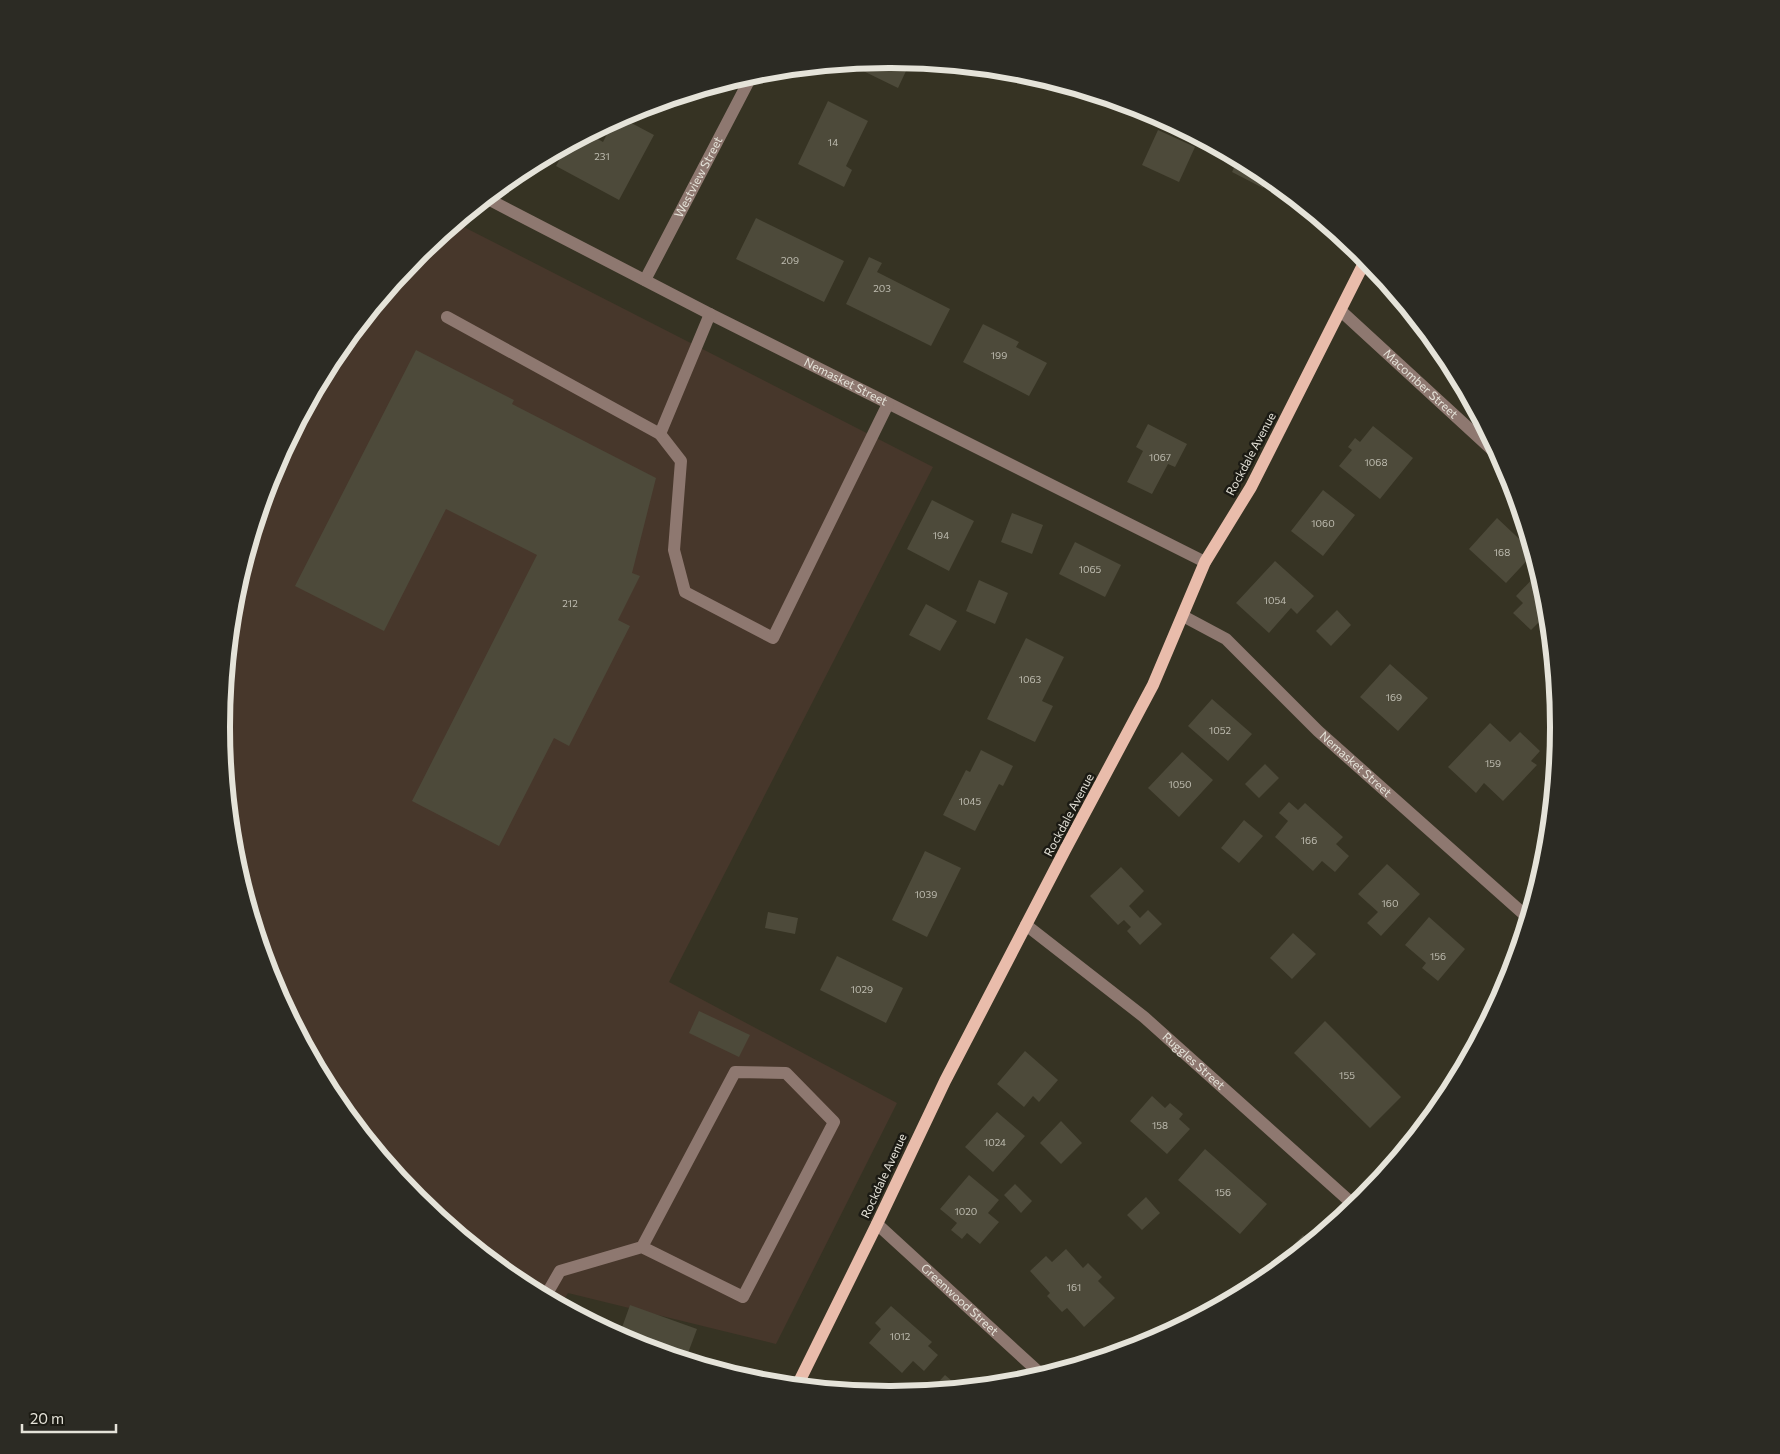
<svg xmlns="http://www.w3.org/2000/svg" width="1780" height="1454" viewBox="0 0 1780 1454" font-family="Commissioner,sans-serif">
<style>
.education{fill:#47372b}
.building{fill:#4d4a3a}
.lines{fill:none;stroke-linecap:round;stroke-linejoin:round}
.minor{stroke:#8e7870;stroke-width:12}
.major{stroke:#e9bcab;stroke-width:12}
.labels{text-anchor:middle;stroke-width:5;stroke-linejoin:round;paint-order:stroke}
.number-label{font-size:10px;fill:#bfbdb1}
.street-label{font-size:12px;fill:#e5e3d9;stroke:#1c1b14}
.rim{fill:none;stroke:#e5e3d9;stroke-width:6}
</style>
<rect width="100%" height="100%" fill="#363323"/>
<path class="education" d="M456,223L933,467L669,982L897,1103L776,1344L568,1293L561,1305L519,1282L417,1199L334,1098L273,982L235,857L222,727L235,596L273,471L335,356L418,254Z"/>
<path class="building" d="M890,59L903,60L899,67L906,71L898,88L851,65L852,62Z
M828,101L868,121L846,166L852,170L844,187L798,164Z
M620,117L654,135L619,200L556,166L567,146L589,134L603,142L614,120Z
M1158,130L1195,147L1179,182L1142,165Z
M1238,159L1261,172L1269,178L1263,188L1232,172Z
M756,218L844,261L824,302L736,259Z
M869,257L882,263L877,272L950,309L931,346L846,304Z
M983,324L1019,342L1016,347L1047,363L1029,396L963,362Z
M416,350L514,400L512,404L656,478L632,573L640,576L618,620L630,626L569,746L554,738L499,846L412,801L537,555L446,509L384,631L295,586Z
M1148,424L1187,444L1175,467L1168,464L1152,494L1127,482L1143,451L1136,447Z
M1373,426L1413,458L1380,499L1339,466L1352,450L1348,447L1355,438L1360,442Z
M1323,490L1355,515L1323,556L1291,531Z
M932,500L974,521L949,571L907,549Z
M1012,513L1043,525L1032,554L1001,542Z
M1497,518L1531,550L1533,554L1506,583L1469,549Z
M1075,542L1121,565L1105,597L1059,574Z
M1275,561L1314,596L1297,614L1291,608L1269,633L1236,603Z
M1538,573L1545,597L1549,628L1541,620L1531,630L1513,613L1523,603L1516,596Z
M979,580L1008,593L995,624L966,611Z
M926,604L957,621L940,651L909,635Z
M1337,610L1351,625L1331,646L1316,631Z
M1026,638L1064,657L1042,701L1053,706L1035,742L987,719Z
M1390,664L1428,698L1398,731L1360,697Z
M1212,699L1252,734L1228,761L1188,726Z
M1490,723L1510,742L1520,732L1540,751L1531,761L1537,765L1503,801L1484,783L1476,793L1448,767Z
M981,750L1013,766L1003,786L999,784L975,831L943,815L966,770L970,772Z
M1182,752L1213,780L1179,817L1148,788Z
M1265,764L1279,778L1259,798L1245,784Z
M1289,802L1298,810L1305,803L1343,837L1336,844L1349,856L1335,872L1322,861L1313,871L1275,837L1288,821L1279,813Z
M1244,820L1263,836L1239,863L1221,848Z
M925,851L961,868L927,937L892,920Z
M1387,864L1420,894L1381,936L1367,923L1378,912L1358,894Z
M1121,867L1144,891L1129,906L1140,918L1148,910L1162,924L1140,945L1127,931L1131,927L1124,920L1118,925L1090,896Z
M768,912L798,918L795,934L765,928Z
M1429,917L1465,949L1438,981L1422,968L1426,963L1405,945Z
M1293,933L1316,954L1292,979L1270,958Z
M837,956L903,988L886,1023L820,990Z
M699,1011L750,1035L739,1057L689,1033Z
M1325,1021L1401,1097L1370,1128L1294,1053Z
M1025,1051L1058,1080L1039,1102L1033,1096L1024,1107L997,1084Z
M1152,1096L1165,1108L1170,1103L1183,1114L1179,1119L1190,1129L1167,1154L1130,1121Z
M997,1112L1025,1136L993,1172L965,1147Z
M1061,1121L1082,1143L1061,1164L1040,1143Z
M1205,1149L1267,1204L1240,1234L1178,1180Z
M969,1175L999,1200L988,1213L999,1222L980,1244L967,1233L962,1239L951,1230L957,1223L940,1209Z
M1015,1184L1032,1201L1021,1213L1004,1195Z
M1146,1197L1160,1213L1142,1230L1127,1215Z
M1303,1235L1310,1242L1272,1274L1269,1270Z
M1066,1249L1083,1268L1088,1263L1102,1277L1098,1281L1115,1298L1084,1327L1067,1308L1062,1312L1047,1296L1050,1293L1030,1271L1046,1256L1052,1262Z
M630,1305L697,1329L688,1353L656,1341L653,1350L634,1344L619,1336Z
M891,1306L932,1342L928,1346L938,1355L924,1371L913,1361L902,1373L869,1343L881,1329L875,1323Z
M945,1375L959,1387L957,1389L930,1391Z"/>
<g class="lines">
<g class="minor">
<path id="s1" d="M486,198L710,314L1205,562"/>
<path id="s2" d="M645,280L753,73"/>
<path id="s3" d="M1341,311L1500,457"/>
<path d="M447,317L660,434L681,461L674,550L685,592L773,638L888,404"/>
<path d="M660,434L710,314"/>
<path id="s4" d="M1183,616L1226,639L1318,731L1527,917"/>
<path id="s5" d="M1026,925L1144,1017L1355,1206"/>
<path id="s6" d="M877,1224L1043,1376"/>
<path d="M545,1297L560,1271L642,1247L743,1297L834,1122L786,1073L735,1072L642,1247"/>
</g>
<path class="major" d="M797,1386L877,1224L945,1081L1065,850L1153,685L1205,562L1251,487L1366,259"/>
</g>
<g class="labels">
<g class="number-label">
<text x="833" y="146">14</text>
<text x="602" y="160">231</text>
<text x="790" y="264">209</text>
<text x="882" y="292">203</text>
<text x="999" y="359">199</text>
<text x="1160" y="461">1067</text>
<text x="1376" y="466">1068</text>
<text x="1323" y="527">1060</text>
<text x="941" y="539">194</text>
<text x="1502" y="556">168</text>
<text x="1090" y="573">1065</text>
<text x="1275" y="604">1054</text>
<text x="570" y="607">212</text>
<text x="1030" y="683">1063</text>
<text x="1394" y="701">169</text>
<text x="1220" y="734">1052</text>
<text x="1493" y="767">159</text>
<text x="1180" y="788">1050</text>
<text x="970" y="805">1045</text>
<text x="1309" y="844">166</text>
<text x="926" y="898">1039</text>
<text x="1390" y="907">160</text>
<text x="1438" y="960">156</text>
<text x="862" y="993">1029</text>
<text x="1347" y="1079">155</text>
<text x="1160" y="1129">158</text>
<text x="995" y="1146">1024</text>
<text x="1223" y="1196">156</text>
<text x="966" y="1215">1020</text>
<text x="1074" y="1291">161</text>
<text x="900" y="1340">1012</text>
</g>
<g class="street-label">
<text dy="4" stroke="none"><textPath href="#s2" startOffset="116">Westview Street</textPath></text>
<text dy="4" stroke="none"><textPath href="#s1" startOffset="404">Nemasket Street</textPath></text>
<text dy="4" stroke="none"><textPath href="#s3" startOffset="108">Macomber Street</textPath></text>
<text transform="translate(1251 454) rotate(-62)" y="4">Rockdale Avenue</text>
<text dy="4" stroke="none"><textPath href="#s4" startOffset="229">Nemasket Street</textPath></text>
<text transform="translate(1069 815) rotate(-62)" y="4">Rockdale Avenue</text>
<text dy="4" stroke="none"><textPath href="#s5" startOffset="216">Ruggles Street</textPath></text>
<text transform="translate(884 1176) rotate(-65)" y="4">Rockdale Avenue</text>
<text dy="4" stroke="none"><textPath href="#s6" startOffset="112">Greenwood Street</textPath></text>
</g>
</g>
<path d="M0 0H1780V1454H0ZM889 68H891A659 659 0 0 1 1550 727V727A659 659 0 0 1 891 1386H889A659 659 0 0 1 230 727V727A659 659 0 0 1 889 68Z" fill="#2c2b24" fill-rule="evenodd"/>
<path class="rim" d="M889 68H891A659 659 0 0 1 1550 727V727A659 659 0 0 1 891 1386H889A659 659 0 0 1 230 727V727A659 659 0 0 1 889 68Z"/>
<path d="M22 1424v8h94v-8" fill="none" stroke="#e5e3d9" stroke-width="2.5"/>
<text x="30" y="1424" font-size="15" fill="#e5e3d9" stroke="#1c1b14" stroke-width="4" paint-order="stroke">20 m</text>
</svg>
